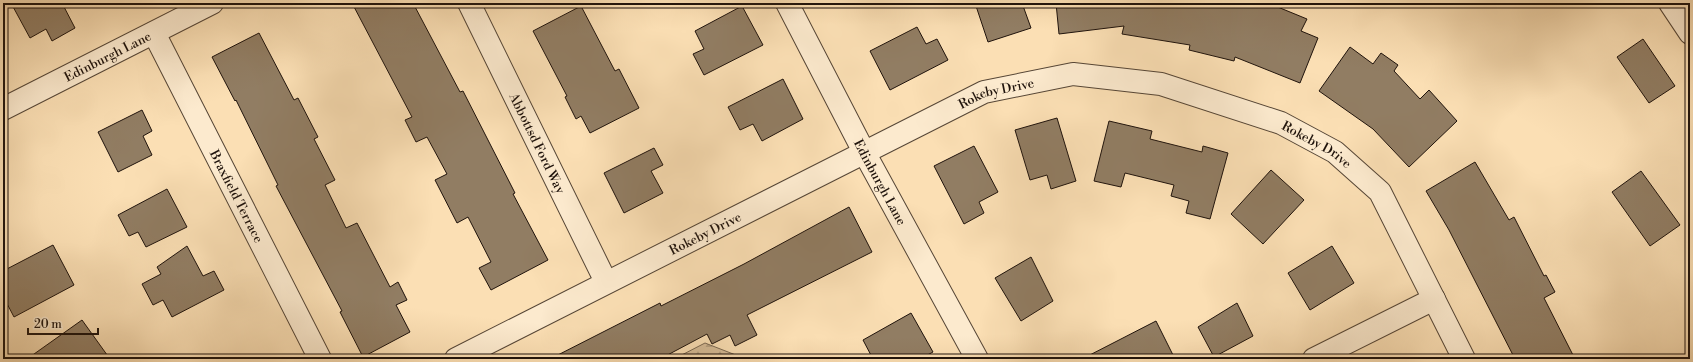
<svg xmlns="http://www.w3.org/2000/svg" width="1693" height="362" viewBox="0 0 1693 362" font-family="'Libre Bodoni',serif">
<style>
.forest{fill:url(#forest-firs);stroke:#7a6852}
.building{fill:#917d63;stroke:#1f130c}
.lines{fill:none;stroke-linecap:round;stroke-linejoin:round}
.minor-casing{stroke:#564636;stroke-width:24}
.minor{stroke:#fceace;stroke-width:22}
.labels{text-anchor:middle;stroke-width:3.5;stroke-linejoin:round;paint-order:stroke}
.street-label{font-size:13px;fill:#1f130c;stroke:#fceace}
</style>
<defs>
<pattern id="forest-firs" width="22" height="20" patternUnits="userSpaceOnUse"><rect width="22" height="20" fill="#d6bc97"/><path d="M5 1l3.5 6h-7zM16 11l3.5 6h-7z" fill="#b7a181"/></pattern>
</defs>
<rect width="100%" height="100%" fill="#fbdfb4"/>
<filter id="stains"><feTurbulence type="fractalNoise" baseFrequency=".005" numOctaves="4"/><feColorMatrix values="0 0 0 0 .2 0 0 0 0 .09 0 0 0 0 .02 0 0 0 .5 -.17"/></filter>
<radialGradient id="worn" r=".72"><stop offset=".6" stop-color="#630" stop-opacity="0"/><stop offset="1" stop-color="#630" stop-opacity=".3"/></radialGradient>
<path class="forest" d="M705,343L746,359H674Z"/>
<path class="building" d="M11,3H62L75,28L52,41L46,29L30,38Z
M352,3H413L460,92L463,91L515,193L513,194L548,260L491,290L479,268L491,262L468,217L457,223L435,180L447,174L427,137L416,142L405,120L412,117Z
M975,3H1022L1031,28L988,42Z
M1056,3H1268L1307,19L1301,31L1318,38L1300,83L1235,57L1234,61L1189,50L1190,45L1122,34L1124,26L1059,34Z
M581,6L615,71L619,69L639,108L590,133L581,116L576,119L565,97L567,96L533,31Z
M742,6L763,45L704,75L693,54L704,49L695,31Z
M917,27L926,44L937,39L948,60L890,90L870,51Z
M259,33L294,100L298,98L318,137L314,139L335,180L325,185L346,228L357,223L390,287L398,282L407,300L396,305L410,332L363,357L340,312L342,311L276,186L278,185L236,100L235,101L212,57Z
M1643,39L1675,86L1649,103L1617,57Z
M1350,47L1373,64L1381,53L1398,65L1394,71L1420,99L1429,90L1457,121L1409,167L1373,129L1319,91Z
M783,79L803,119L762,141L753,124L740,130L728,107Z
M142,110L152,131L143,136L152,155L118,172L98,132Z
M1057,118L1076,181L1051,189L1047,175L1030,180L1015,130Z
M1109,121L1152,131L1150,139L1202,152L1203,146L1228,153L1210,219L1186,213L1189,201L1171,196L1174,185L1125,173L1121,187L1094,181Z
M974,146L998,192L979,202L984,213L964,224L934,166Z
M654,148L663,165L651,171L663,193L624,213L604,173Z
M1475,162L1509,220L1514,217L1544,276L1546,275L1555,292L1544,298L1575,359H1515L1449,230L1426,191Z
M1271,170L1304,200L1263,244L1231,214Z
M1641,171L1680,225L1650,246L1612,192Z
M167,189L187,227L146,247L138,232L129,236L118,215Z
M849,207L872,252L747,315L757,335L735,346L730,335L712,344L707,334L660,359H550L660,303L661,306L744,264Z
M53,245L74,285L14,317L3,296V271Z
M187,246L203,276L214,271L224,290L172,317L163,300L153,305L142,284L161,274L157,267Z
M1332,246L1354,283L1310,310L1288,273Z
M1031,257L1053,301L1021,321L995,278Z
M1237,303L1253,336L1214,357L1198,327Z
M911,313L933,352L920,359H873L863,340Z
M82,320L110,359H27Z
M1156,321L1175,359H1082Z"/>
<g class="lines">
<g class="minor-casing">
<g id="minor">
<path id="s1" d="M469,3L606,282"/>
<path id="s2" d="M787,3L864,152L977,359"/>
<path d="M1670,3L1690,33"/>
<path id="s3" d="M154,33L320,359"/>
<path id="s4" d="M3,109L212,3"/>
<path id="s5" d="M456,359L984,92L1073,74L1161,84L1281,123L1335,152L1380,192L1464,359"/>
<path d="M1314,359L1434,299"/>
</g>
</g>
<use href="#minor" class="minor"/>
</g>
<g class="labels">
<g class="street-label">
<text dy="5" stroke="none"><textPath href="#s4" startOffset="117">Edinburgh Lane</textPath></text>
<text dy="5" stroke="none"><textPath href="#s5" startOffset="603">Rokeby Drive</textPath></text>
<text dy="5" stroke="none"><textPath href="#s1" startOffset="156">Abbottsd Ford Way</textPath></text>
<text dy="5" stroke="none"><textPath href="#s5" startOffset="939">Rokeby Drive</textPath></text>
<text dy="5" stroke="none"><textPath href="#s2" startOffset="202">Edinburgh Lane</textPath></text>
<text dy="5" stroke="none"><textPath href="#s3" startOffset="183">Braxfield Terrace</textPath></text>
<text dy="5" stroke="none"><textPath href="#s5" startOffset="279">Rokeby Drive</textPath></text>
</g>
</g>
<rect width="1693" height="362" fill="none" stroke="#fbdfb4" stroke-width="16"/>
<rect x="4" y="4" width="1685" height="354" fill="none" stroke="#1f130c" stroke-width="2"/>
<rect x="8" y="8" width="1677" height="346" fill="none" stroke="#1f130c"/>
<path d="M28 328v6h70v-6" fill="none" stroke="#1f130c" stroke-width="2"/>
<text x="34" y="328" font-size="12" fill="#1f130c" stroke="#fceace" stroke-width="3" paint-order="stroke">20 m</text>
<rect width="100%" height="100%" filter="url(#stains)"/>
<rect width="100%" height="100%" fill="url(#worn)"/>
</svg>
